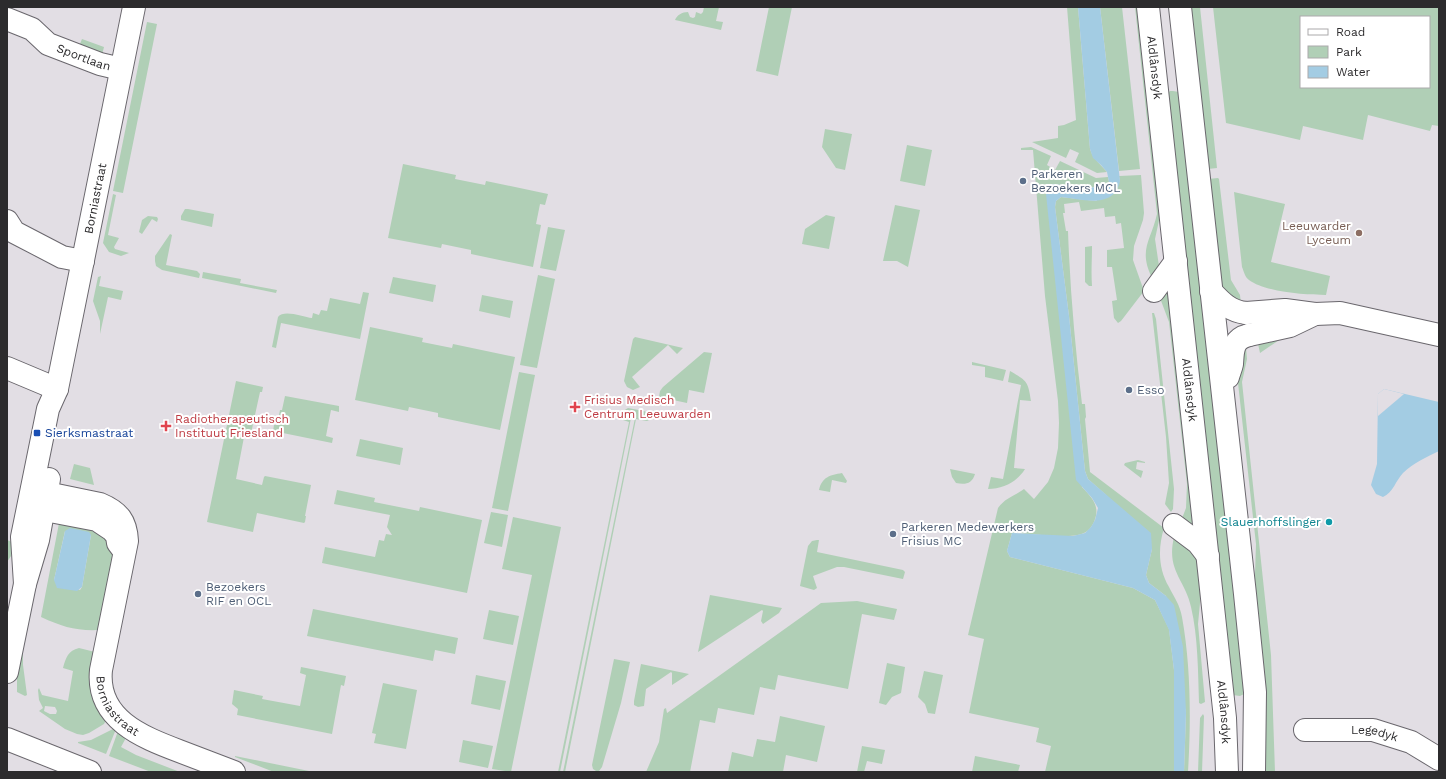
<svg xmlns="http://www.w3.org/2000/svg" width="1446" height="779" viewBox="0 0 1446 779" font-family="'Work Sans',sans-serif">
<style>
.green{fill:#b0cfb6;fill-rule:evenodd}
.water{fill:#a3cce3}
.pier{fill:#e2dee4}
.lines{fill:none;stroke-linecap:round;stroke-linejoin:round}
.minor-casing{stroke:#6a676d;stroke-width:24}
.major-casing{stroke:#6a676d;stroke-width:24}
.minor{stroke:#fff;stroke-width:22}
.major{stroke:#fff;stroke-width:22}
.service-dot{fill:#5c6f8a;stroke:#fff;stroke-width:1.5}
.education-dot{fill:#8d6e63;stroke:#fff;stroke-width:1.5}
.health-dot{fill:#e0444e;stroke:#fff;stroke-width:1.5}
.transit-dot{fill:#1a4fb4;stroke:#fff;stroke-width:1.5}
.culture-dot{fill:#0f9aa8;stroke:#fff;stroke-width:1.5}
.labels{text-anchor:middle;stroke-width:4;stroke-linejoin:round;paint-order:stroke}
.street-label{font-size:12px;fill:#2c2b2d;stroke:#fff}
.service-label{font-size:12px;fill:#4e5e75;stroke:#fff;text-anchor:start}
.education-label{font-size:12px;fill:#785e54;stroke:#fff;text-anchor:end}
.health-label{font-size:12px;fill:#be3a42;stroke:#fff;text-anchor:start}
.transit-label{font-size:12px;fill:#164399;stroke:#fff;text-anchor:start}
.culture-label{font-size:12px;fill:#0d838f;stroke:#fff;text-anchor:end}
</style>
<rect width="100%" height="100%" fill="#e2dee4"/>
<path class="green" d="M704,7H719L716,21L723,22L721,30L675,20C677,15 682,12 688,12L690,17L693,18L695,17L696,12L701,14L703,12Z
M769,7H792L778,76L756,71Z
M1067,7H1078L1090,149C1094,161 1099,162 1107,172L1097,173L1075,162L1079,153L1070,149L1066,158L1032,142L1058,138V126L1064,125L1076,120Z
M1100,7H1122L1140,169L1119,171Z
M1135,7H1139L1161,211L1155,239L1159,266L1152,278C1138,249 1151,241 1157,214Z
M1188,7H1200L1217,168L1208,169Z
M1213,7H1439V126L1432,125L1430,131L1368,115L1363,140L1303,126L1300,140L1226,123ZM1301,17H1429V87H1301Z
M147,22L157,24L123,193L113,191Z
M82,39L104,47L101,59L78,49Z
M1170,91H1173L1179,92L1233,565L1244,694L1240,696L1233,695L1168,93Z
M825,129L852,134L845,170L836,168L822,147Z
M907,145L932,150L925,186L900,181Z
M1031,147L1051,156L1047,165L1055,170L1060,161L1096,178L1108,177L1109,182L1104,188L1049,184L1082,487C1091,497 1100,505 1095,519C1094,524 1089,531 1084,533C1069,540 1031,533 1012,533L1007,551L1010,557L1133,588L1155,600L1169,629L1174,670V772H1045L1051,746L1036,742L1039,728L969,713L984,639L968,635L998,508C1006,497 1013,497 1024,489L1034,499L1048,482L1054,468L1058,448L1059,423L1058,401L1045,296L1033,150H1021V148Z
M403,164L456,175L455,179L485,185L486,181L548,194L545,205L540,204L536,224L541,225L533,267L471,254V250L442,244L441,248L388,238Z
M1141,175L1144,213L1143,220L1134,246L1133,260L1144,291L1121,321L1118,323L1114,318L1112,301L1117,300L1112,267H1107V250L1124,248L1121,223L1116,224L1115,216L1105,217L1104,208L1081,211L1079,202L1064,204L1065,213H1063L1066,231H1068C1070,289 1075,346 1082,404H1085L1086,417L1085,419L1090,472L1164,528C1158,548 1158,568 1169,587C1174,597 1180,605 1182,617C1191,667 1191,721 1188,772H1184L1186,713L1166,596L1149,583L1146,575L1152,549L1105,494L1088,479L1085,471L1069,316L1055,207L1056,201L1061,197L1096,201L1120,181L1119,176Z
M1218,178L1219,179L1231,280L1240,295L1241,304L1221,290L1208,179Z
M1234,192L1285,204L1271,262L1330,276L1326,295C1306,295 1265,292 1249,280C1245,277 1244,272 1242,267Z
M113,194L116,195L108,235L119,238L114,247L115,249L129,253L121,256L109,252L103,243Z
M895,205L920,210L908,267L897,261H883Z
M185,209H188L214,214L212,227L181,220V216Z
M826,215L835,217L829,249L802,244L805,229Z
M148,216L157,217L158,219L157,222L152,219L142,234L139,232L142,220Z
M548,227L565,230L556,271L540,268Z
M170,234L172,235L166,265L197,271L200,274L199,278L162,270L156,266L155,261V256Z
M1092,246C1092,261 1091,272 1092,286H1089L1085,282V247Z
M203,272L241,279L240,283L277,290L276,293L202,278Z
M538,275L555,279L537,368L520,365Z
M101,276L99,286L123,291L121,300L108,297L100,334V321L93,301L98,277Z
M393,277L436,285L433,302L389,293Z
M1167,289L1170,290L1197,529L1181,521L1186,508L1187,484L1169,322L1160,298Z
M363,292L369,293L360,339L281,323L276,348L272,347L278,317C284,309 303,317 312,318L313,313L319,315L321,310L327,311L330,298L360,304Z
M482,295L513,301L510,318L479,311Z
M1152,313H1154L1156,319L1174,489L1173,509L1171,512L1165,504L1169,483L1166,437Z
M370,327L423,338L422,342L452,348L453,344L515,357L500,430L438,417V413L409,407L408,411L355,400Z
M1288,334L1260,353L1257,339Z
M635,337L683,348L677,354L668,345L632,377L640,387L633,390L627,387L624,381L633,339Z
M1246,347L1247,359L1242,382L1271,655L1275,772H1263L1254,603L1256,544L1236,365Z
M704,352L712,353L704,393L689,390L687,403L659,397L660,391L663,387Z
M972,362L1006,370L1003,381L985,377V367L972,365Z
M1010,371C1027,381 1028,381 1031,401L1020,400L1014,468L1025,469C1017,482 1003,489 988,489L991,477L1003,479L1021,385L1008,382Z
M519,372L535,375L508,511L492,508Z
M236,381L263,387L262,392H260L250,438L244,437L236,479L262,485L264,477L265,476L311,485L305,516H306L305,522L304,523L257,513L253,532L207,522Z
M285,396L339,406V412L331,410L326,436L333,438L332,443L273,431L274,425H277L280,410H282Z
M628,408L644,411L649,414V420L647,421L636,419L565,772H563L635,418H631L560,772H558L629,422L617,418L620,413Z
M360,439L403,448L400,465L356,456Z
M1138,460L1145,462V463L1137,462L1136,469L1143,471L1141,478L1124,465L1125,463Z
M74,464L90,468L94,485L70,479Z
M950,469L975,474C972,484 965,485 956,483L952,477Z
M842,473L847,481L846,483L832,480L830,492L819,490C822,477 830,475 842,473Z
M337,490L375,498L374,502L419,511L420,507L482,520L467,593L322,563L325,547L375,557L379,540L384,541L386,534L392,535L387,527L390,515L334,504Z
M491,512L508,515L502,547L484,543Z
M513,517L561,527L511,772L492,769L532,575L502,569Z
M60,518L95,524L116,551L100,630C75,631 63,627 41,617ZM65,531L91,535L82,587L80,590L54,580Z
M1174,537L1190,547L1198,562L1202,582L1198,624L1205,702L1201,704L1199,703C1198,673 1198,636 1191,607C1185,579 1166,571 1174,537Z
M7,540L14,543L11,556L7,562Z
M817,540H819L817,552L903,570L905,572L903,579L844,567H837L813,576L817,588L814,590L800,586L808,546L812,541Z
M710,595L782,608L779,613L763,624L761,621L763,611L762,610L698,652Z
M857,601L897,609L894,620L862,614L848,689L778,675L775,690L760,687L754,715L718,708L715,723L700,720L690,772H646L659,742L664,709L666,708L667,713L821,603Z
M313,609L458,638L455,654L435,650L433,661L307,636Z
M489,610L519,616L513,645L483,639Z
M79,648L95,652L90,678L91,688L106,720L104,724L89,733L83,735L77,734L65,729L39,711L43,708L39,700L38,690L39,688L42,695L68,701L73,671L63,668C66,657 68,651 79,648ZM45,706L55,707L57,711L56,714H50L44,711Z
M19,654H23V665L27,695L25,696L17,692V675Z
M614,659L630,662L621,703L602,767L599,771H596L593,769L592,765Z
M887,663L905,667L901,693L892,697L886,705L879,703Z
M641,664L689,674L672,685V673L671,672L646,689L644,706L638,707L634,705V701Z
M301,667L346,676L344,686L341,685L332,734L237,715L238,709L232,704L234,690L263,696L262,699L300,706L306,675L300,673Z
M924,671L943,675L935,714L928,713L925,704L918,697Z
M476,675L506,681L500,710L471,704Z
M383,683L417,690L406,749L374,743L376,734L372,733Z
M1203,714L1204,716L1202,772H1198L1200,718Z
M780,716L825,726L817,762L786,755L783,772H728L732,752L753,757L757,739L775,742Z
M113,729H116L106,754L78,743V742L91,740Z
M118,731L127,736L121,747L136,755L180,772H151L109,756Z
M463,740L493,746L488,768L459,762Z
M862,746L885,750L882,764L867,761L864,772H857Z
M235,756L314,772H274L235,757Z
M975,756L1020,765L1018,772H972Z"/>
<path class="water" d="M1078,7H1100L1120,181C1114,210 1082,199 1061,197L1056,201L1055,207L1069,316L1085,471L1088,479L1151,533L1152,549L1146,575L1149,583L1166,596L1174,605L1183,647L1186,713L1184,772H1174V670L1169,630L1155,600L1133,588L1010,557L1007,551L1012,533L1073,536L1085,533L1091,527L1095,520L1098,508L1092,498L1076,480L1046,194L1047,187L1049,184L1101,188L1104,187L1109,182L1107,172L1101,165L1093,158L1090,149Z
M1384,389L1439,402V451C1427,457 1413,463 1403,473C1396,480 1393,493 1383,497L1376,494L1371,485L1377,464L1378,394Z
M70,528L89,532L91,535L82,587L77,591L57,588L54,580L64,536L65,531Z"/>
<path class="pier" d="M1384,389L1404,394L1378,416V394Z"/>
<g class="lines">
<g class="minor-casing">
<g id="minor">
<path id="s1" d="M7,19L32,29L48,44L100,64L121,69"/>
<path d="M7,221L14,232L62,257L83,261"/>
<path d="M1246,313L1285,310L1315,314L1340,313L1439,335"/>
<path d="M1249,335L1290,326L1315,314"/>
<path d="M7,368L57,389"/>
<path id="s2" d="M32,490L100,504C119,512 126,521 127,541L101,670C96,719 142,737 179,751C197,758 216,765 234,772"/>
<path d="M29,507L97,520L112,530L117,536L118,543L124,551"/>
<path id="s3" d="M25,584L22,537L48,409L57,389L134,7"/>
<path d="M7,672L25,584L38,540L49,479"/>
<path id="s4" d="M1305,730H1373L1411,742L1439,759"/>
</g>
</g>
<g class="major-casing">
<g id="major">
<path id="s5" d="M1148,7L1225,718L1227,772"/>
<path d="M1180,7L1245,594L1255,692L1254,772"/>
<path d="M1154,291L1176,261"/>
<path d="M1211,291C1222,303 1230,311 1246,313"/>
<path d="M1228,377C1229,373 1231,369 1232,364C1233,351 1232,339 1249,335"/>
<path d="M1174,525L1198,543L1208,556"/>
<path d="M7,739L90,772"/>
</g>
</g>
<use href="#minor" class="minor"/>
<use href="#major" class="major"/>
</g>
<g class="service-dot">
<circle cx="1023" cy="181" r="4"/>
<circle cx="1129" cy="390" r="4"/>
<circle cx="893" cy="534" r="4"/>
<circle cx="198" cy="594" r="4"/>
</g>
<circle class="education-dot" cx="1359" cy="233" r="4"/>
<g class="health-dot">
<path d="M573 401h4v4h4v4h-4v4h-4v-4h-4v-4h4z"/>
<path d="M164 420h4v4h4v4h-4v4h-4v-4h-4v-4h4z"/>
</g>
<rect class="transit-dot" x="33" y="429" width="8" height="8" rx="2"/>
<circle class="culture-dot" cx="1329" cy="522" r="4"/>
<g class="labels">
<g class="street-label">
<text dy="4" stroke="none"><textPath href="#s1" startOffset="87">Sportlaan</textPath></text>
<text dy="4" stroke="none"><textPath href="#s5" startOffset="61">Aldlânsdyk</textPath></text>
<text dy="4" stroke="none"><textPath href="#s3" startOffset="394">Borniastraat</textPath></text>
<text dy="4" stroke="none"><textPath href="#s5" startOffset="385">Aldlânsdyk</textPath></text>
<text dy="4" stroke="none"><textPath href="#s2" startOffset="292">Borniastraat</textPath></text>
<text dy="4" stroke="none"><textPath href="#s5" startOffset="709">Aldlânsdyk</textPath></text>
<text dy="4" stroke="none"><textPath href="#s4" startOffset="70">Legedyk</textPath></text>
</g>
<g class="service-label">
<text x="1031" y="178">Parkeren<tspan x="1031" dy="14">Bezoekers MCL</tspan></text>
<text x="1137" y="394">Esso</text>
<text x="901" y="531">Parkeren Medewerkers<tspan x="901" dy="14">Frisius MC</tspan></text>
<text x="206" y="591">Bezoekers<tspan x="206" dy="14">RIF en OCL</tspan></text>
</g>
<g class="education-label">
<text x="1351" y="230">Leeuwarder<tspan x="1351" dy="14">Lyceum</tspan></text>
</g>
<g class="health-label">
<text x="584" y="404">Frisius Medisch<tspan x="584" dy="14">Centrum Leeuwarden</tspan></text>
<text x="175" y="423">Radiotherapeutisch<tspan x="175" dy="14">Instituut Friesland</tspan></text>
</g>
<g class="transit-label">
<text x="45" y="437">Sierksmastraat</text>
</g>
<g class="culture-label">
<text x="1321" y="526">Slauerhoffslinger</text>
</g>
</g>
<rect width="1446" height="779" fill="none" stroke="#2c2b2d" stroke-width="16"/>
<rect x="1300" y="16" width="130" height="72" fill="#ffffff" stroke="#abaaab"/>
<rect x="1308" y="29" width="20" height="6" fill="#ffffff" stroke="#abaaab"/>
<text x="1336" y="36" font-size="12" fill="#2c2b2d">Road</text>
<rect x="1308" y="46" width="20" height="12" fill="#b0cfb6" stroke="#abaaab"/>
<text x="1336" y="56" font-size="12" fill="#2c2b2d">Park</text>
<rect x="1308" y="66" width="20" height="12" fill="#a3cce3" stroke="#abaaab"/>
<text x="1336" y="76" font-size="12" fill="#2c2b2d">Water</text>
</svg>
